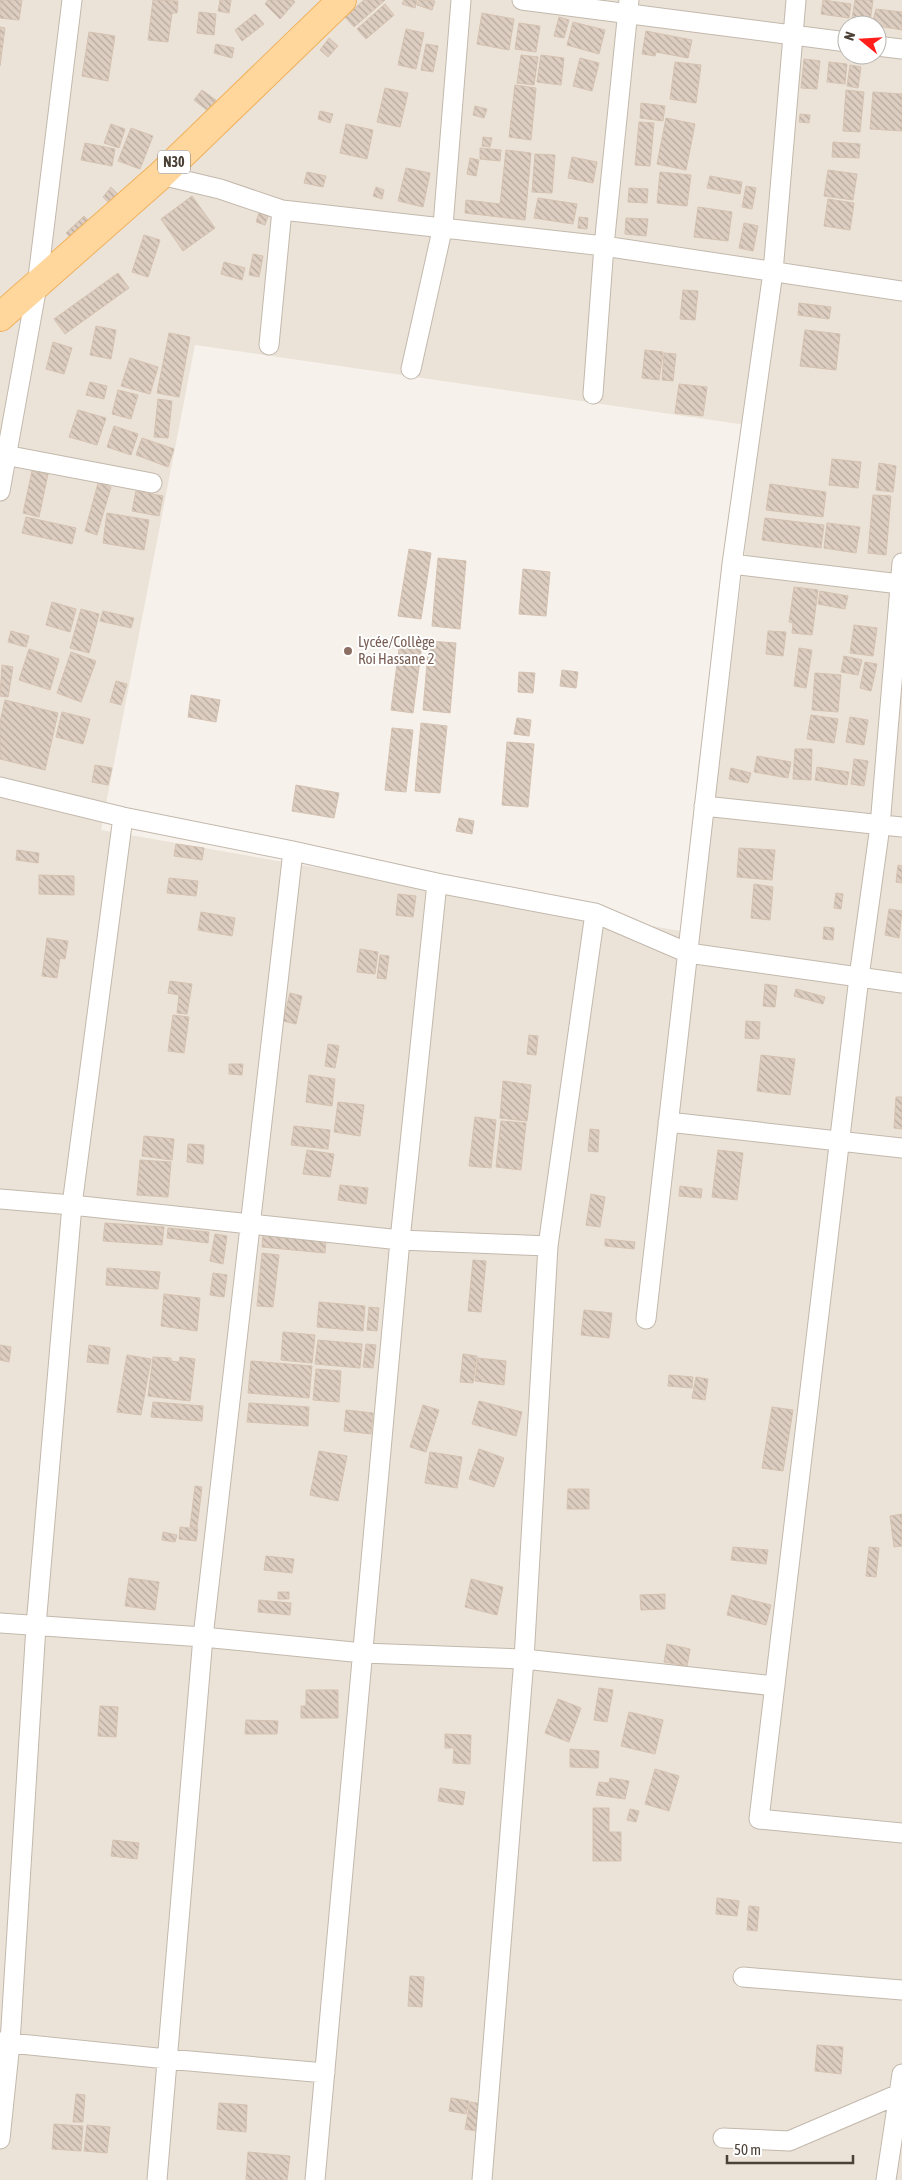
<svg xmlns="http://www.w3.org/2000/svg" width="902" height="2180" viewBox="0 0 902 2180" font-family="'Asap Condensed',sans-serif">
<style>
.residential{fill:#ebe3d8;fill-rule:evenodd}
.building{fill:url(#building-back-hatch);stroke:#d5c2b1}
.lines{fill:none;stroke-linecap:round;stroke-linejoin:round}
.minor-casing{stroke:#c3b8ac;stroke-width:21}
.primary-casing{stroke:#f0b25f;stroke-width:30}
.minor{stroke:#fff;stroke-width:19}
.primary{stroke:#ffd69b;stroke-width:28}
.education-dot{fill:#8d6e63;stroke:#fff;stroke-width:2}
.labels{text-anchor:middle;stroke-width:4;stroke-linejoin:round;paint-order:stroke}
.shield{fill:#fff;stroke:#827a73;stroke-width:1}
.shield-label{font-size:14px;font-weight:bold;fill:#4c4137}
.education-label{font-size:15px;fill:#785e54;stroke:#fff;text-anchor:start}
</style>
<defs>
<pattern id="building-back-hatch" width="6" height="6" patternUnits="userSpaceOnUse" patternTransform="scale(1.25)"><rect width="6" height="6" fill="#ddcec1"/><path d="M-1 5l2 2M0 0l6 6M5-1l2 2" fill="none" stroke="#b5a99e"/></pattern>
</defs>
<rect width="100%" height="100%" fill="#f7f1eb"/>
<path class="residential" d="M0,0H902V2180H0ZM847,25H877V55H847ZM195,345L760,427L698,934L101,830Z"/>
<path class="building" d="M0,0H22L19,20L0,18Z
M153,0L178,1L177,13H172L168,42L148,40Z
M220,0H231L229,13L218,11Z
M268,0H293L295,2L280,19L265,4Z
M364,0H385L354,27L345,17Z
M404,0H417L415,8L402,4Z
M419,0L435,1L432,10L417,5Z
M823,0L851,4L849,18L821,14Z
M855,0H873L870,22L852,19Z
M385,4L394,15L366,39L357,29Z
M876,9L902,12V30L872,25Z
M199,12L216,14L214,35L197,33Z
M482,13L514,19L509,50L477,44Z
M255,14L264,24L242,41L235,30Z
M559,17L569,20L564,38L554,36Z
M573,22L605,30L599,54L567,45Z
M519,23L540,26L536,52L515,49Z
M0,27L5,28L0,66Z
M406,29L424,33L416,69L398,65Z
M646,31L692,40L688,58L656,52L655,56L642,54Z
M89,32L115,36L108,81L82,76Z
M329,38L338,46L328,57L320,50Z
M216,44L234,48L232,58L214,53Z
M426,44L438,46L433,72L421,70Z
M521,55L538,57L534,85L517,83Z
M541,55L564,58L561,85L537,82Z
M580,58L599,63L592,91L573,86Z
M804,59L820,61L817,89L801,88Z
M675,62L701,65L696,103L670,99Z
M829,62L847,64L845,84L827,82Z
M850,65L861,67L858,88L847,86Z
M515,85L536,88L531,140L509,137Z
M385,88L408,93L400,127L377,122Z
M202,90L216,100L208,111L194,100Z
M846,90L864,92L860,132L843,131Z
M873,92L902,94V131L870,129Z
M641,103L665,106L663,121L640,118Z
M475,106L487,109L484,118L473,115Z
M320,111L333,114L330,123L318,119Z
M800,114L810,115L809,123L799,122Z
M666,118L695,124L686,170L657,164Z
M639,122L654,123L650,166L635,165Z
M111,124L125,129L119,148L104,143Z
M346,124L373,130L367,159L340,153Z
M131,128L153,136L140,169L118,161Z
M483,137L492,138L490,147L482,146Z
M833,142L860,144L859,158L832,157Z
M85,143L115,149L112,166L81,160Z
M480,148L501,150L500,161L480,159Z
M506,150L531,153L525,220L465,213L466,200L500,204Z
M535,154L555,155L552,193L532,192Z
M572,157L597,162L593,183L568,178Z
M470,158L479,160L476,176L467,174Z
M406,168L430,173L423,207L398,201Z
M828,170L857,174L853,200L824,196Z
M307,172L326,176L323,187L304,183Z
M660,172L691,175L687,206L657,203Z
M710,176L742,182L740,194L707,188Z
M746,186L756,188L752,209L742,207Z
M111,187L118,194L110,204L103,197Z
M376,187L384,190L382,199L373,196Z
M629,188L648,189L647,203L628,202Z
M192,196L215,228L183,251L161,219Z
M538,198L577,204L573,224L534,218Z
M828,199L854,203L850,230L824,226Z
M698,207L732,212L728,241L694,237Z
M259,213L268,216L265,225L256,222Z
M84,216L90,222L72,239L66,233Z
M579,217L588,218L587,229L578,228Z
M626,218L648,219L646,236L625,234Z
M744,223L758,226L753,251L739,248Z
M144,235L160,240L148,277L132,272Z
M253,254L263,256L259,277L249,275Z
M224,262L245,268L242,280L221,274Z
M118,273L129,288L65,334L54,319Z
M683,290L698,291L695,320L680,319Z
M799,303L831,307L829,319L798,315Z
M96,326L116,330L111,359L90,355Z
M805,330L840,334L836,370L800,366Z
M169,333L190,337L179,397L157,393Z
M53,342L72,348L64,374L46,369Z
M645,350L663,352L659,380L642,378Z
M664,353L676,354L673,381L662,380Z
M130,358L158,367L150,394L121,386Z
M90,382L107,386L104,399L86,395Z
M679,384L707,387L703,416L675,413Z
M118,390L138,395L131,419L112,414Z
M158,399L172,401L168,438L154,437Z
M78,410L106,418L97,445L69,437Z
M114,426L138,434L131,455L107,447Z
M142,438L174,449L168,467L136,455Z
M832,459L861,462L858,488L829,485Z
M879,463L896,466L893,492L876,490Z
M32,471L48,474L39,517L23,513Z
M98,483L111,487L97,535L85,531Z
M770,484L826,492L823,517L766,510Z
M136,491L163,496L159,516L132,511Z
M873,495L891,496L886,555L868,553Z
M107,513L149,520L144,550L103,543Z
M26,517L76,528L72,544L22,533Z
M765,518L824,525L821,548L762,540Z
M827,523L860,527L856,553L824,548Z
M409,549L431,553L421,619L398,616Z
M438,558L466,561L460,629L432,626Z
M523,569L550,572L546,616L519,614Z
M794,587L818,590L812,635L792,633L793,623L789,622Z
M820,591L848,596L845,609L818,604Z
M52,602L76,609L70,632L46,625Z
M81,609L99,614L89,653L70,648Z
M103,611L134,618L131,628L100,621Z
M854,625L877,628L873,656L850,653Z
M11,631L29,636L26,647L8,642Z
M768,631L786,632L783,656L766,654Z
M400,641L422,644L413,713L391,710Z
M429,641L456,643L450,713L423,710Z
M799,648L812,650L806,688L794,686Z
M29,649L59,659L50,690L19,680Z
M71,652L96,661L81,702L57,693Z
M844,656L862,660L858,675L841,672Z
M865,662L877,664L871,691L860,688Z
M2,665L13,667L8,697L0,696Z
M562,670L578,672L576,688L560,686Z
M519,672L535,673L533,693L518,692Z
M815,673L841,675L838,712L812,710Z
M116,681L127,684L121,705L110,702Z
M191,695L220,700L216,722L188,717Z
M5,700L58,713L45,770L0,759V722Z
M62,712L90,719L83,744L56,737Z
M811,715L838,719L834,743L807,739Z
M850,717L868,720L864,745L846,742Z
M517,718L531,720L529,736L514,734Z
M421,723L447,726L440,793L415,791Z
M392,728L413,730L406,792L385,790Z
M507,742L534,744L528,807L502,805Z
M795,749H812L811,780L793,779Z
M757,756L791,762L788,778L754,772Z
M854,759L868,761L864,786L851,784Z
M95,765L112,768L108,785L92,782Z
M817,767L849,772L847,785L815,780Z
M731,768L751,773L748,783L729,779Z
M296,785L339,793L334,818L292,811Z
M459,818L474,821L472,834L456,831Z
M176,844L204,848L202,860L174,856Z
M739,848L775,850L772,880L737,877Z
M17,850L39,853L38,863L16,860Z
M898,865L902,866V883L896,882Z
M39,875L74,876V895L39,894Z
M169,878L198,881L196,896L167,893Z
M754,884L773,887L770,920L751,918Z
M836,893L843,894L841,909L834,908Z
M398,894L416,896L413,917L396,915Z
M889,909L902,911L899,938L885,935Z
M201,912L235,918L232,936L198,930Z
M824,927L834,928L833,940L823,939Z
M47,938L68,941L65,959L60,958L57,978L42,976Z
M360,949L378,952L375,974L357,972Z
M380,955L389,956L386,979L377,978Z
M170,981L192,984L187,1014L177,1013L179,995L168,993Z
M765,984L777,986L775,1007L763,1006Z
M796,989L825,997L823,1004L794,996Z
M290,993L302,996L296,1024L283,1021Z
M173,1015L189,1017L184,1053L168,1051Z
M746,1021L760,1022L759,1039L745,1038Z
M529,1035L538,1036L536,1055L527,1054Z
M328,1044L339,1046L335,1068L325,1066Z
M761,1055L795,1059L790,1095L757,1091Z
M229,1064H243L242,1075L229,1074Z
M309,1075L335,1079L332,1106L306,1102Z
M503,1081L531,1085L527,1121L500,1118Z
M896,1097H902V1129L894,1128Z
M338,1102L364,1105L360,1136L334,1132Z
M475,1117L496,1120L491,1168L469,1166Z
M501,1121L526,1123L521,1170L496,1167Z
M294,1126L330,1130L328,1149L291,1145Z
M590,1129L599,1130L598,1152L588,1151Z
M144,1136L174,1139L172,1160L142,1156Z
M188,1144L204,1145L203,1164L187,1162Z
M307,1150L334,1154L330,1177L303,1174Z
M718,1150L743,1153L737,1200L712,1197Z
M140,1160L171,1162L168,1197L137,1195Z
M340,1185L368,1188L366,1204L338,1200Z
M680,1186L702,1189L701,1198L679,1196Z
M591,1194L605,1197L600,1227L586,1225Z
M105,1223L164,1227L162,1245L103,1241Z
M168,1228L209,1232L208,1243L167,1238Z
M215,1234L227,1236L223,1264L210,1261Z
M263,1235L326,1241L325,1253L262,1247Z
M605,1239L635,1242L634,1249L605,1246Z
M262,1253L279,1255L273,1307L257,1306Z
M473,1260L486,1261L481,1312L468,1311Z
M107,1268L160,1272L158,1289L106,1285Z
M213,1273L227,1275L224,1297L210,1295Z
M164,1294L200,1298L197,1331L161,1326Z
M319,1302L365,1306L363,1331L317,1327Z
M369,1307L379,1308L377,1331L367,1330Z
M584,1310L612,1313L609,1338L581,1335Z
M283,1332L315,1335L312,1363L281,1360Z
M318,1340L362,1344L360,1368L315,1364Z
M366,1344L376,1345L373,1368L363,1367Z
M0,1345L11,1347L9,1362L0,1360Z
M89,1345L110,1348L108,1364L87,1362Z
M463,1354L477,1356L473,1383L460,1382Z
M127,1355L151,1359L141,1415L117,1412Z
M153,1357L171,1358V1361L179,1362L180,1357L195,1359L190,1401L148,1396Z
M478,1358L506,1361L504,1385L475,1381Z
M251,1361L312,1366L309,1398L248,1393Z
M316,1369L341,1371L339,1402L313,1400Z
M669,1375L693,1377L692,1388L668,1386Z
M696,1377L708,1379L705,1400L692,1398Z
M479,1401L522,1412L516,1436L472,1424Z
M153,1402L203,1406L202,1421L151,1417Z
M249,1403L309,1407L308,1426L247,1422Z
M423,1405L439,1410L426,1452L410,1447Z
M772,1407L793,1410L783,1471L762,1468Z
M346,1410L373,1413L371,1434L344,1431Z
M479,1449L504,1458L494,1487L469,1479Z
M319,1451L347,1456L338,1501L310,1495Z
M430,1452L462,1457L457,1488L425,1483Z
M195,1486L202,1487L197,1528L190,1527Z
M568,1489H589V1509H567Z
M902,1514V1546L894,1547L890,1516Z
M180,1527L198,1529L196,1541L179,1539Z
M163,1532L177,1535L175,1542L162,1540Z
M733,1547L768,1550L766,1564L731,1560Z
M869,1547L879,1548L876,1577L866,1576Z
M266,1556L294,1559L292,1573L264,1570Z
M129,1578L159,1582L155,1610L125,1606Z
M471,1579L503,1587L497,1615L465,1607Z
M278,1592H289V1599H278Z
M665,1594V1609L641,1610L640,1595Z
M732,1595L771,1605L766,1625L727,1615Z
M259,1600L291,1603L290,1615L258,1612Z
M667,1644L690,1649L687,1666L664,1662Z
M599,1688L613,1690L607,1722L594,1720Z
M306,1690H338V1718H301V1706H306Z
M558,1699L581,1708L569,1742L545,1733Z
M100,1706L118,1707L116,1737L98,1736Z
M629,1712L663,1720L655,1754L621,1746Z
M246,1720L278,1721L277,1734H245Z
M445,1734L471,1735L470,1764L453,1763L454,1748H445Z
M570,1749L599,1751L598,1768L570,1767Z
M655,1769L679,1776L669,1811L645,1804Z
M610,1778L629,1781L625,1799L596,1795L599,1782L609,1783Z
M440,1788L465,1792L463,1805L438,1801Z
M593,1808H609V1832H621V1861H593Z
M630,1809L639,1811L636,1822L627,1820Z
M113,1840L139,1843L137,1859L111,1856Z
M717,1898L739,1901L737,1916L716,1914Z
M749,1906L759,1907L757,1931L747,1930Z
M410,1976L424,1977L422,2007L408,2006Z
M817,2045L843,2047L841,2074L815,2071Z
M76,2094L85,2095L83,2122H73Z
M451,2098L469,2101L466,2114L449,2111Z
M470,2102L482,2104L476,2131L465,2129Z
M219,2103L247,2105L246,2132L217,2129Z
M54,2124L83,2126L81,2151L52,2149Z
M87,2125L110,2127L107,2153L84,2151Z
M248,2152L290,2156L287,2180H246Z"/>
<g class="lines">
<g class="minor-casing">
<path id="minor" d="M522,0L847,42
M877,46L902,49
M161,175L220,189L282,210L604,246L902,291
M269,345L282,210
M411,369L443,226L461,0
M593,394L604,246L629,0
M0,454L152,483
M0,491L37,286L72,0
M902,563L880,826L859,977L759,1819L902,1833
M732,564L900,584
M0,787L123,817L293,851L437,883L595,913L688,953L902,983
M704,806L902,827
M668,1122L902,1148
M0,1199L72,1205L400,1240L548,1246
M646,1319L732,564L773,272L796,0
M0,1623L203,1637L363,1653L524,1659L775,1686
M743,1977L902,1990
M0,2042L167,2059L325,2073
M723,2138L789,2141L899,2094
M0,2139L10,2043L36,1626L72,1205L123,817
M157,2180L203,1637L293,851
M315,2180L400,1240L437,883
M482,2180L524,1659L548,1246L595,913
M886,2180L902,2074"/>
</g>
<g class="primary-casing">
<path id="primary" d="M0,317L161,175L342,0"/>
</g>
<use href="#minor" class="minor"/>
<use href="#primary" class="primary"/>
</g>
<circle class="education-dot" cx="348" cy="651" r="5"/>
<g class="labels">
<rect class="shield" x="158" y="150.5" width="32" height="23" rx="4"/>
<g class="shield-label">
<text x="174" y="167">N30</text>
</g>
<g class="education-label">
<text x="358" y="647">Lycée/Collège<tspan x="358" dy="17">Roi Hassane 2</tspan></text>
</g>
</g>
<g transform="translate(862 40) rotate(288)"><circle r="24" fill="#ffffff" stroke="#b7b3af"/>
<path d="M0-4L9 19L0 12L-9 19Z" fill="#ff1e19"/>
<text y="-8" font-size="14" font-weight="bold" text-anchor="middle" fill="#4c4137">N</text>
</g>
<path d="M727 2155v8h126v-8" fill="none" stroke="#4c4137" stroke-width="2.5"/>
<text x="734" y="2155" font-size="15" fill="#4c4137" stroke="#ffffff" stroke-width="4" paint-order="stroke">50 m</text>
</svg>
